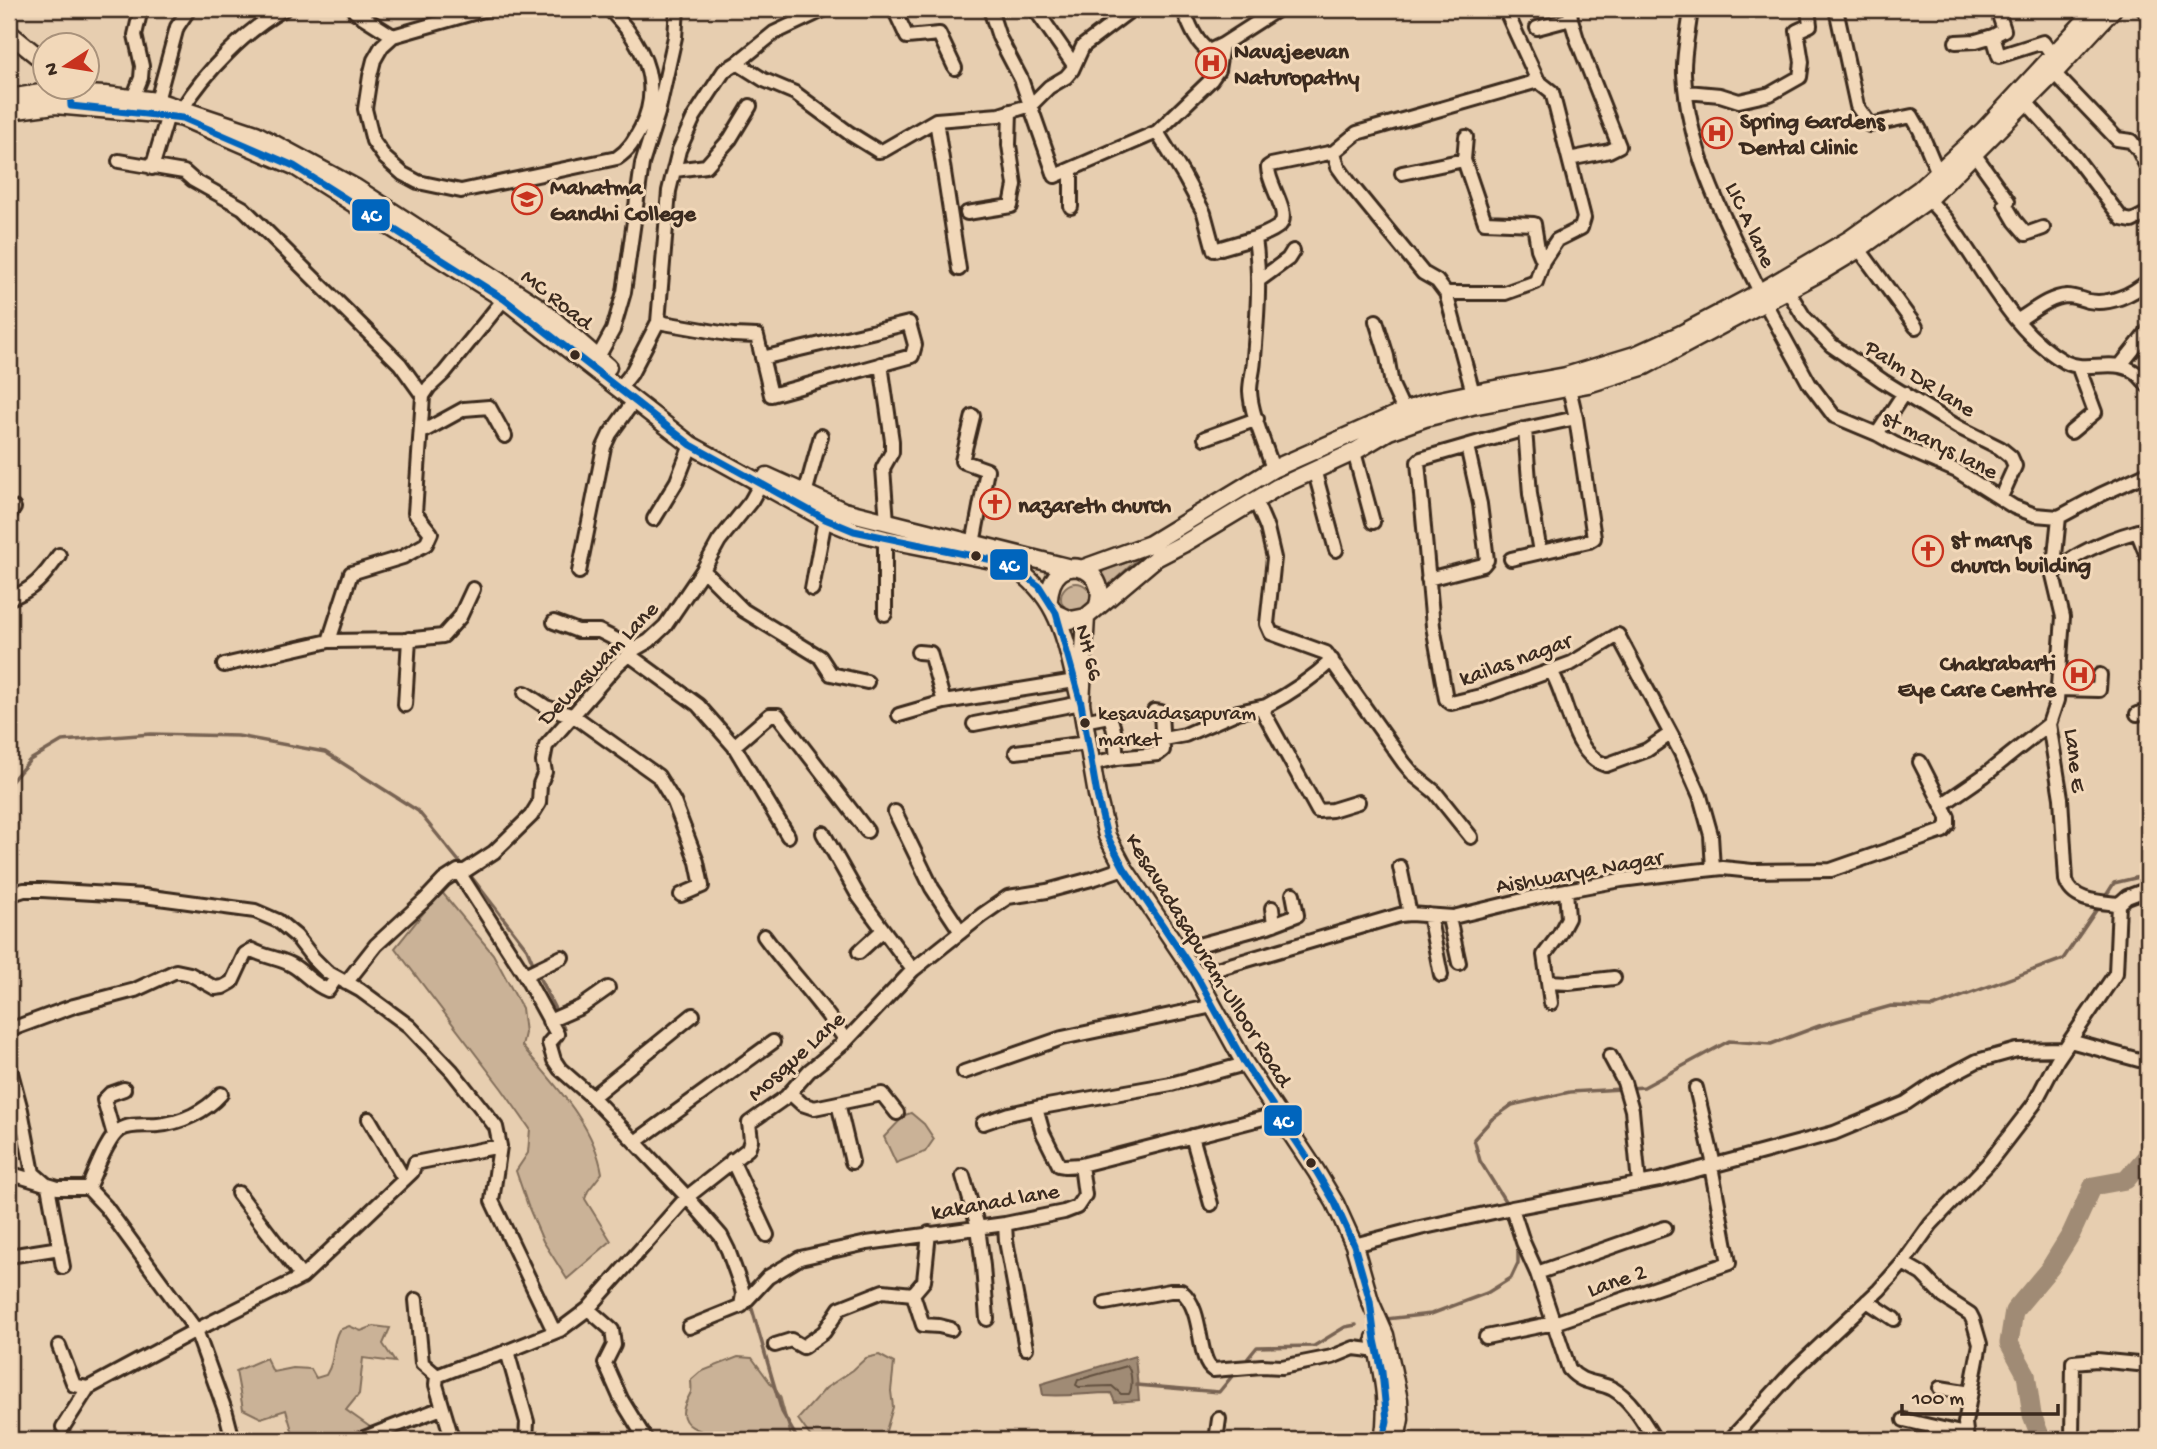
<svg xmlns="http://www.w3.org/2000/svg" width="2157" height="1449" viewBox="0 0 2157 1449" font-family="'Gochi Hand',sans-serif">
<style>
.green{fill:#cab297;stroke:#826e5a;stroke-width:2}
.water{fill:#a08b74;stroke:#786452;stroke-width:2}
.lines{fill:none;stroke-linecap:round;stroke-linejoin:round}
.shore{stroke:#635140;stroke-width:2}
.stream{stroke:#786452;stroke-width:3.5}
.river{stroke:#a08b74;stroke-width:19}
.minor-casing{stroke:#3b2a1e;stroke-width:18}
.major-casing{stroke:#3b2a1e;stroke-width:21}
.minor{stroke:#f2d8b9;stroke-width:12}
.major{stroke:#f2d8b9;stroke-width:16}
.bus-1-casing{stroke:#f2d8b9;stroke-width:12}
.bus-1{stroke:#0065bd;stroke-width:7}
.bus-dot{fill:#3b2a1e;stroke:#f2d8b9;stroke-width:2.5}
.labels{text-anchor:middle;stroke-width:6;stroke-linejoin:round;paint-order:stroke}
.bus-label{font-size:21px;fill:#3b2a1e;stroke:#f2d8b9;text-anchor:start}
.poi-label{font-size:23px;font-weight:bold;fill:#3b2a1e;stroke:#f2d8b9;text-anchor:start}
.street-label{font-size:23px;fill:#3b2a1e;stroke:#f2d8b9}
.line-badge{stroke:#f2d8b9;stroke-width:2.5}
.badge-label{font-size:19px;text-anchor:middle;font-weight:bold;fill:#fff}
</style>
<rect width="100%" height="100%" fill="#e7ceb0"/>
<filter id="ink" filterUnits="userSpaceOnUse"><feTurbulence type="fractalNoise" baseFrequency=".0143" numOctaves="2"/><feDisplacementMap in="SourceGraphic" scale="14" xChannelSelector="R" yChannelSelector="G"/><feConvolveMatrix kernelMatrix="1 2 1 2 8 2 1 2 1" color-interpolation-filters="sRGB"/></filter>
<g filter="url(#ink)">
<path class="green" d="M1139,558L1108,586L1100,572Z
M1061 598a15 15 0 1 1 30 0a15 15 0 1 1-30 0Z
M441,891L493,954L522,1008L525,1033L522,1046C553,1083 594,1124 602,1173L588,1191L585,1199L611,1241L567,1279L543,1241L528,1206L516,1171L528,1153L530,1129L502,1089L395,948Z
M911,1113L924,1124L934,1139L925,1152L896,1163L884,1137L905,1115Z
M349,1326L361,1331L374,1326L390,1328L383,1344L395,1362L363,1358L359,1394L346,1410L370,1427L352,1440H295L286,1410L261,1418L243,1409L236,1371L266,1358L273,1372L293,1368L311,1369L316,1378L326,1375C337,1357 330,1346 339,1330Z
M879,1355L894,1363L891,1391L893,1407L886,1431L890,1440H813L798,1419L826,1388L853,1370L866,1358Z
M738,1357L752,1358L780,1396L792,1440H728C716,1432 684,1433 683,1413C683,1405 688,1399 691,1392C692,1388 691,1384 691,1380L700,1372Z"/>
<path class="water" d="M1135,1356L1139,1400L1115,1402L1111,1393C1088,1393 1066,1397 1043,1395L1041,1384Z"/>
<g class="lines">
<path class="shore" d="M1127,1366C1132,1371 1133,1388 1129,1394H1121L1112,1386L1079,1387L1076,1385L1078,1380Z"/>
<path class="stream" d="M9,784L30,760L62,741L151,734L238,736L325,752L418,811L462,865
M470,875L527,949L532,961
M2107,894L2114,883L2148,875
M539,977L555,1009
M556,1055L564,1028L562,1025
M1630,1088L1644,1087L1729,1041L1771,1044L1819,1026L1891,1006L1933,1007L2063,959L2097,909
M610,1124L677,1197
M1505,1201L1480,1161L1474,1139L1492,1119L1512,1105L1570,1092L1622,1089
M750,1302L782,1412L798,1440
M1386,1319L1431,1314L1487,1293L1511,1278L1518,1263V1244
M1248,1358L1257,1347L1314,1346L1345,1327L1356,1325
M1136,1385L1219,1392L1233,1375"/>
<path class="river" d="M2036,1440L2039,1433L2032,1415L2026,1374L2009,1343L2014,1311L2050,1268L2071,1234L2093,1186L2126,1180L2148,1155"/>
<g class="minor-casing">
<path id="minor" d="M487,9L393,36L382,46L374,60L370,76L365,109L373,141L385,158L403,174L418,182L461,191L617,158C629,150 634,141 641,128C664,82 642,42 609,9
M894,9L907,37L939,34L955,68
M990,9L999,37L1021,79L1055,176L1157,132
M1035,9L1074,65
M1183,9C1189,23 1195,42 1209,51L1222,45
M1691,9C1689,30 1683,53 1684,74C1688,153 1726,223 1760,292
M1836,9L1857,106L1870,125L1912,116L1920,130L1938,173
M1997,9L2004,30L1993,36L1999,56L2043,42L2053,56
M2143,9L2148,15
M355,12L393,36
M1537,28L1571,19
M1956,42L1976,41L1993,36
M737,63L764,80L795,93L849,133L878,151L884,150L936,120L999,115L1031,105L1049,87L1066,77L1072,70L1083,46L1128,12V9
M2054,73L2117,139L2131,141L2139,151L2148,169
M1687,92L1720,95L1739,101L1770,94L1800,77L1802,62L1797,31L1810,25L1808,9
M133,98L141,78L142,66L135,35L141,9
M157,101L177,27L189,9
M2026,102L2075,157L2122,219L2132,221L2148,213
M182,109C205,72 246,30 284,9
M936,120L959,269
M1466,137L1464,160L1485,222L1534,224L1538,249L1543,261
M1334,152L1338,167L1351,185L1423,273L1437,281L1446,293
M1975,155L2008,201L2005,204L2015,221L2026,234L2043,228
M1569,159L1609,151L1619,146L1577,39L1571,19L1570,9
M119,161L184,172L193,180L243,208L400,364L423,396
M152,168L168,115
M675,170L706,166L730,139L750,106
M1402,173L1464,160
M1925,194C1931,203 1939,211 1946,219C1983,267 2010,331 2065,362C2086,373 2112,358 2133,371C2139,374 2144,381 2148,386
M1071,207V169
M967,213L1011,206L1015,185L1009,145L1010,111
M1255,238C1262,235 1274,231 1280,225C1291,213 1267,183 1268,167L1271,165L1334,152L1357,133L1538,81
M1859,249L1916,327
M1258,281L1288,259L1293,251
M1788,291L1804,317L1831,345L1883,381L1958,427L2000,448L2011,457L2015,466L2001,497
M1765,303L1809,383L1834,416L1877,434L1895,444L1957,471L2014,507L2035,515L2059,517L2100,495L2148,473
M2018,320C2033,311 2049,297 2067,296C2074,296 2081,299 2088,301C2110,305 2132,295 2148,281
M1376,321L1387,356L1392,385L1404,411
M658,322L733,335L757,336L771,395L912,356L915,345L909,323L762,358
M597,359L613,330L624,292L642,164L658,113L675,37L677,9
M881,364L892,441V452L883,468L887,522
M2120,366L2148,331
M619,389L631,374L658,322L669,191L679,150L694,117L724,71L737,63L774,33L825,9
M1473,393L1446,293H1505L1536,282L1543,261L1557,240L1581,228L1584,218L1552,92L1538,81L1505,9
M973,416L962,461L987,470L973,544
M1576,418L1525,429L1421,459L1418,462L1433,626L1446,699L1451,703L1481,696L1572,663L1618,635L1681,753L1700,796L1711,835L1713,869
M1525,429L1530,494L1540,552
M422,432L464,409L489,407L505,436
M2071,432L2095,412L2078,366
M1877,434L1904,393
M1205,438L1257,419
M1354,452L1373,522
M1273,469C1266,446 1251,415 1250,391C1250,380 1254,369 1254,358C1257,318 1261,279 1255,238L1214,250L1204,213L1184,176L1157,132L1211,80L1218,70L1222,45L1278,9
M1314,469L1336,550
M805,494L821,436
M1255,500L1267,528L1274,558L1267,624L1271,633L1326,653L1404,763L1415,776L1435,792L1471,837
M9,515L14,508
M654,519L677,481L691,445
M2148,529C2121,534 2071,553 2053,575L2063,617L2057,700L2049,724L2061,798L2066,880C2072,902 2100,902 2119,904L2127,897L2148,889
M2137,531L2148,558
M1511,559L1589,541L1594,538L1576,418L1569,388
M703,570L743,610L820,657L831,674L867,682
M579,572L604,447L610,434L634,401
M2053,575L2059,517
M1428,579L1483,565L1487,560L1480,504L1467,446
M473,589L460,617L443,636L404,640L329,641L351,573L403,557L426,544L431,533L415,513L423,396L429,387L444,373L504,299
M812,589L825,519
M9,598C33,591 45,575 59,555
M885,614V539
M554,622L578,631H599L635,649
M918,652L930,653L944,702
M628,654L698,705L734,746L788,836
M1332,660C1312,679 1291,693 1266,706L1264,713L1318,811L1332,810L1358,802
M224,665L329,641
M1551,671C1568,697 1571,755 1606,765L1647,750L1670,734
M2058,689L2099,690L2100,675
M525,693L546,707L574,716L658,776L674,802L697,862L702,886L681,895
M405,705L409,639
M2137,714L2148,711
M899,715L944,702L1075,681
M1083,721L1109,716C1116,728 1115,744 1117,758
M974,724L1081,703
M1164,739L1185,735L1238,712L1266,706
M734,746L770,715H778L867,831
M1016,752L1088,743
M1091,764L1117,758L1158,754L1163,750L1161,712L1154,711
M1943,804L1985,775L2049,724
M895,812L932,888L961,932
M823,833L859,897L913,970
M1400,867L1410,914
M458,871L523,972L557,1034L549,1043L554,1060L560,1069L592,1097L635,1142L687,1197L721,1236L728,1250L741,1286L743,1294L741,1306L689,1327
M9,895L24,890H42L144,896L255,911L278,921L296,936L313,958L327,972L360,990L409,1026L452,1071L496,1127L500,1146L492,1201L553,1329L560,1330L588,1309L687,1197L748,1149L751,1140L749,1123L786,1097L809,1071L846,1041L913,970L982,915L1008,897L1047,891L1095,878L1124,868
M1272,908L1274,924
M1429,915L1441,975
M1449,918L1459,963
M764,936C790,972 822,1003 846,1041
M1180,950L1268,926L1297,915L1293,894
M859,952L882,931
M525,975L562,957
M1196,975L1400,915L1410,914L1453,917L1556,892L1621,880L1685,872L1723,868L1752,871L1831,870L1943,831L1948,825V817L1920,762
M1548,982L1569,983L1614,978
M346,983L376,945L426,899L444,880L458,871H465L494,852L531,816L539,803L540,784L545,772L543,762L546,746L617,665L635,649L649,641L665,626L703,570L719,541L751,501L765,476
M1551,1003L1544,955L1559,935L1568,918L1566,890
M549,1021L581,1007L608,988
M9,1030L74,1006L135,990L176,971L190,974L215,988L223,987L232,982L245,954L252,950C266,958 283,958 295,967C307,975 314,985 328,990L336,978
M2070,1041L2139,1060L2145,1058L2148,1052
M1610,1056L1624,1082L1632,1110L1639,1184
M9,1065L21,1110L33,1173L48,1186L63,1267
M964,1072L1062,1038L1213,1006
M1696,1088L1714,1165
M790,1093L802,1104L814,1108L882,1094L897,1113
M592,1097L693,1015
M838,1103L852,1162
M1036,1108L1171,1084L1245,1064
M369,1119L404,1179
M983,1123L1009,1114L1036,1108L1043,1133L1059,1165L1065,1166L1081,1165
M114,1135L104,1100L110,1094L124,1089
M1192,1136L1211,1204
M635,1142L773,1042
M732,1160L767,1235
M9,1173L58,1188H88L106,1207L196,1330L302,1277L412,1172L415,1163L500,1146
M963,1176L978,1227L983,1266L987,1319
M88,1188C95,1173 107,1138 120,1130C130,1123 146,1126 158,1125C181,1123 205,1112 221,1094
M238,1193L302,1277
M1512,1208L1523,1242L1537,1273L1569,1369C1584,1386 1596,1380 1613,1389C1632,1400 1644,1423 1655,1440
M1005,1224L1006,1241L1026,1348
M929,1233L924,1281L913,1294L923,1325L939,1326L951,1329
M1354,1245L1420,1228L1512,1208L1659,1180L1834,1133L1906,1103L1937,1082L1977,1061L2017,1050L2064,1049
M9,1256L60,1248
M1903,1263L1922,1274L1944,1297L1970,1314L1973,1320L1980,1344L1965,1423L1967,1440
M1537,1273L1665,1228
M416,1300L422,1363L437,1376
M1867,1301L1894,1319
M1105,1303L1170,1291H1181C1205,1310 1196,1359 1213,1370L1262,1366L1282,1367L1332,1357L1354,1348L1378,1351
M741,1306L768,1277L800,1258L867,1243L1005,1224L1064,1212L1077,1207L1085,1195L1081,1165L1279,1114
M588,1309L612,1330L614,1345L605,1363L621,1399L646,1440
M1486,1337L1554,1323L1729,1263L1711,1166
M775,1345L791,1340L803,1347L824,1332L840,1308L883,1291L913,1294
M59,1346L74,1385L88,1388L196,1330L226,1413L233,1440
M507,1351L527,1422L526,1440
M1940,1388L1971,1393
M1904,1420L1965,1434
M63,1427L88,1388
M359,1440L442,1408
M450,1440L451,1435L436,1385L437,1376L460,1367L498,1355L560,1330
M1216,1440L1219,1419
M1730,1440L1795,1369L1879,1290L1903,1263L1931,1224L1987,1165L2034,1104L2057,1060L2116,973L2119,904
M2072,1440L2073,1362L2097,1360L2148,1365"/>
</g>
<g class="major-casing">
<path id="major" d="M9,33L46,63
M9,98L47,92L105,95L157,101L256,134L356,188L539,307L608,367
M9,111L55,105L168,115L183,118L294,166L504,299L691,445L825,519L854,531L885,539L1007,563C1064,597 1065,644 1081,703
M767,476L844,511L1071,568
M1081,569L1150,544L1273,469L1404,411L1430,402L1473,393L1566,376L1635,355L1681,334L1760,292L1850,239L1920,189L1984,130L2096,9
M1049,599C1052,547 1113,566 1097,608
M1056,613L1071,620L1086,617L1156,558L1183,544L1276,488L1354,452L1389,431L1425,418L1472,406L1588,384L1645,366L1821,272L1859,249L1929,199L2054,73L2113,9
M1086,617L1081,703L1097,795L1107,836L1124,868L1196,975L1245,1064L1316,1171L1335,1203L1354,1245L1370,1301L1385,1335L1399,1400L1400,1419L1396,1440
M1375,1338C1382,1372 1390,1405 1383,1440"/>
</g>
<use href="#minor" class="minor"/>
<use href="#major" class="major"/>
<g class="bus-1-casing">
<path id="bus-1" d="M70,88L71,106L183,118L294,166L504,299L691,445L825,519L854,531L1007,563L1039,586L1056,613L1081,703L1097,795L1107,836L1124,868L1196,975L1245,1064L1316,1171L1335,1203L1354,1245L1370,1301L1375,1340L1382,1372L1387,1421L1383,1440"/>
</g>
<use href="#bus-1" class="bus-1"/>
</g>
</g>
<defs>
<g id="hospital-ring" transform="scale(1.575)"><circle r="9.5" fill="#f2d8b9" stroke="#c8321e" stroke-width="1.5"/><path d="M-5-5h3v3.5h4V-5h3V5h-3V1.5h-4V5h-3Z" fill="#c8321e"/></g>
<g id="university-ring" transform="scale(1.575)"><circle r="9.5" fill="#f2d8b9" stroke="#c8321e" stroke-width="1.5"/><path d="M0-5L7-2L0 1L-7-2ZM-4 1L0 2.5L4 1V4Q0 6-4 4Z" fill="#c8321e"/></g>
<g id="church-ring" transform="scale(1.575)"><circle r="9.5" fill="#f2d8b9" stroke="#c8321e" stroke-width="1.5"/><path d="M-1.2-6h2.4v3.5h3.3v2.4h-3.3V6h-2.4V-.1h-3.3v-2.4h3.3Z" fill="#c8321e"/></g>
</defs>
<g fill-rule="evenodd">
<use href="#hospital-ring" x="1211" y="63"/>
<use href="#hospital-ring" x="1717" y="133"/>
<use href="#university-ring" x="527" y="199"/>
<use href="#church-ring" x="995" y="504"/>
<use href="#church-ring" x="1928" y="551"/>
<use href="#hospital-ring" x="2079" y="675"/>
</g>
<g class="bus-dot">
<circle cx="575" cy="355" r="6"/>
<circle cx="976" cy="556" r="6"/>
<circle cx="1085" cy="723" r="6"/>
<circle cx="1311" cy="1163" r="6"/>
</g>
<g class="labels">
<g class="bus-label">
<text x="1098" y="719">kesavadasapuram<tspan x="1098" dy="26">market</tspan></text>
</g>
<g class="poi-label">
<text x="1234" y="58">Navajeevan<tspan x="1234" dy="26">Naturopathy</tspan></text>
<text x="1740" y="128">Spring Gardens<tspan x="1740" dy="26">Dental Clinic</tspan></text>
<text x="550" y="194">Mahatma<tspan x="550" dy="26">Gandhi College</tspan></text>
<text x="1018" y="512">nazareth church</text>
<text x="1951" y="546">st marys<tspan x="1951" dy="26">church building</tspan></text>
<text x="2056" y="670" text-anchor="end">Chakrabarti<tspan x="2056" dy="26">Eye Care Centre</tspan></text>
</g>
<g class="street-label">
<text transform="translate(1752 224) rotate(65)" y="8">LIC A lane</text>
<text transform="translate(558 298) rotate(38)" y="8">MC Road</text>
<text transform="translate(1921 377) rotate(32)" y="8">Palm DR lane</text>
<text transform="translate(1941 443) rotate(27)" y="8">st marys lane</text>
<text transform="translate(1091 652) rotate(75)" y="8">NH 66</text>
<text transform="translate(1515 658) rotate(-20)" y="8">kailas nagar</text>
<text transform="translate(597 662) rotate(-46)" y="8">Dewaswam Lane</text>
<text transform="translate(2077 760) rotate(83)" y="8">Lane E</text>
<text transform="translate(1579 870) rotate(-10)" y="8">Aishwarya Nagar</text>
<text transform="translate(1210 959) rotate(58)" y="8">Kesavadasapuram-Ulloor Road</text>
<text transform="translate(795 1055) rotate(-42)" y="8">Mosque Lane</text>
<text transform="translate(995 1200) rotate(-10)" y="8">kakanad lane</text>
<text transform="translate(1616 1279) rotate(-19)" y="8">Lane 2</text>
</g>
</g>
<g class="line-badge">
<rect x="351" y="198" width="40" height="34" rx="7" fill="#0065bd"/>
<rect x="989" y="548" width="40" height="33" rx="7" fill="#0065bd"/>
<rect x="1263" y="1104" width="40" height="33" rx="7" fill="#0065bd"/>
</g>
<g class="badge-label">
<text x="371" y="221">4C</text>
<text x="1009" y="571">4C</text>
<text x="1283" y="1127">4C</text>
</g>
<rect width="2157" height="1449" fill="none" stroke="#f2d8b9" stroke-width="35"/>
<rect x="18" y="18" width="2122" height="1414" fill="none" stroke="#3b2a1e" stroke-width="2.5" filter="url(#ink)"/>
<g transform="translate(66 66) rotate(258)"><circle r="33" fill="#f2d8b9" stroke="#a9927b" stroke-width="2"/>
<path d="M0-5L12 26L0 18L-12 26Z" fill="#c8321e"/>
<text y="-10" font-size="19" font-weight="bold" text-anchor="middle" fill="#3b2a1e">N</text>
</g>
<path d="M1902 1404v10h156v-10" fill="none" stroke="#3b2a1e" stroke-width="3.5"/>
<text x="1912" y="1404" font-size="21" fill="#3b2a1e" stroke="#f2d8b9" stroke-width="5" paint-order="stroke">100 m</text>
</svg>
